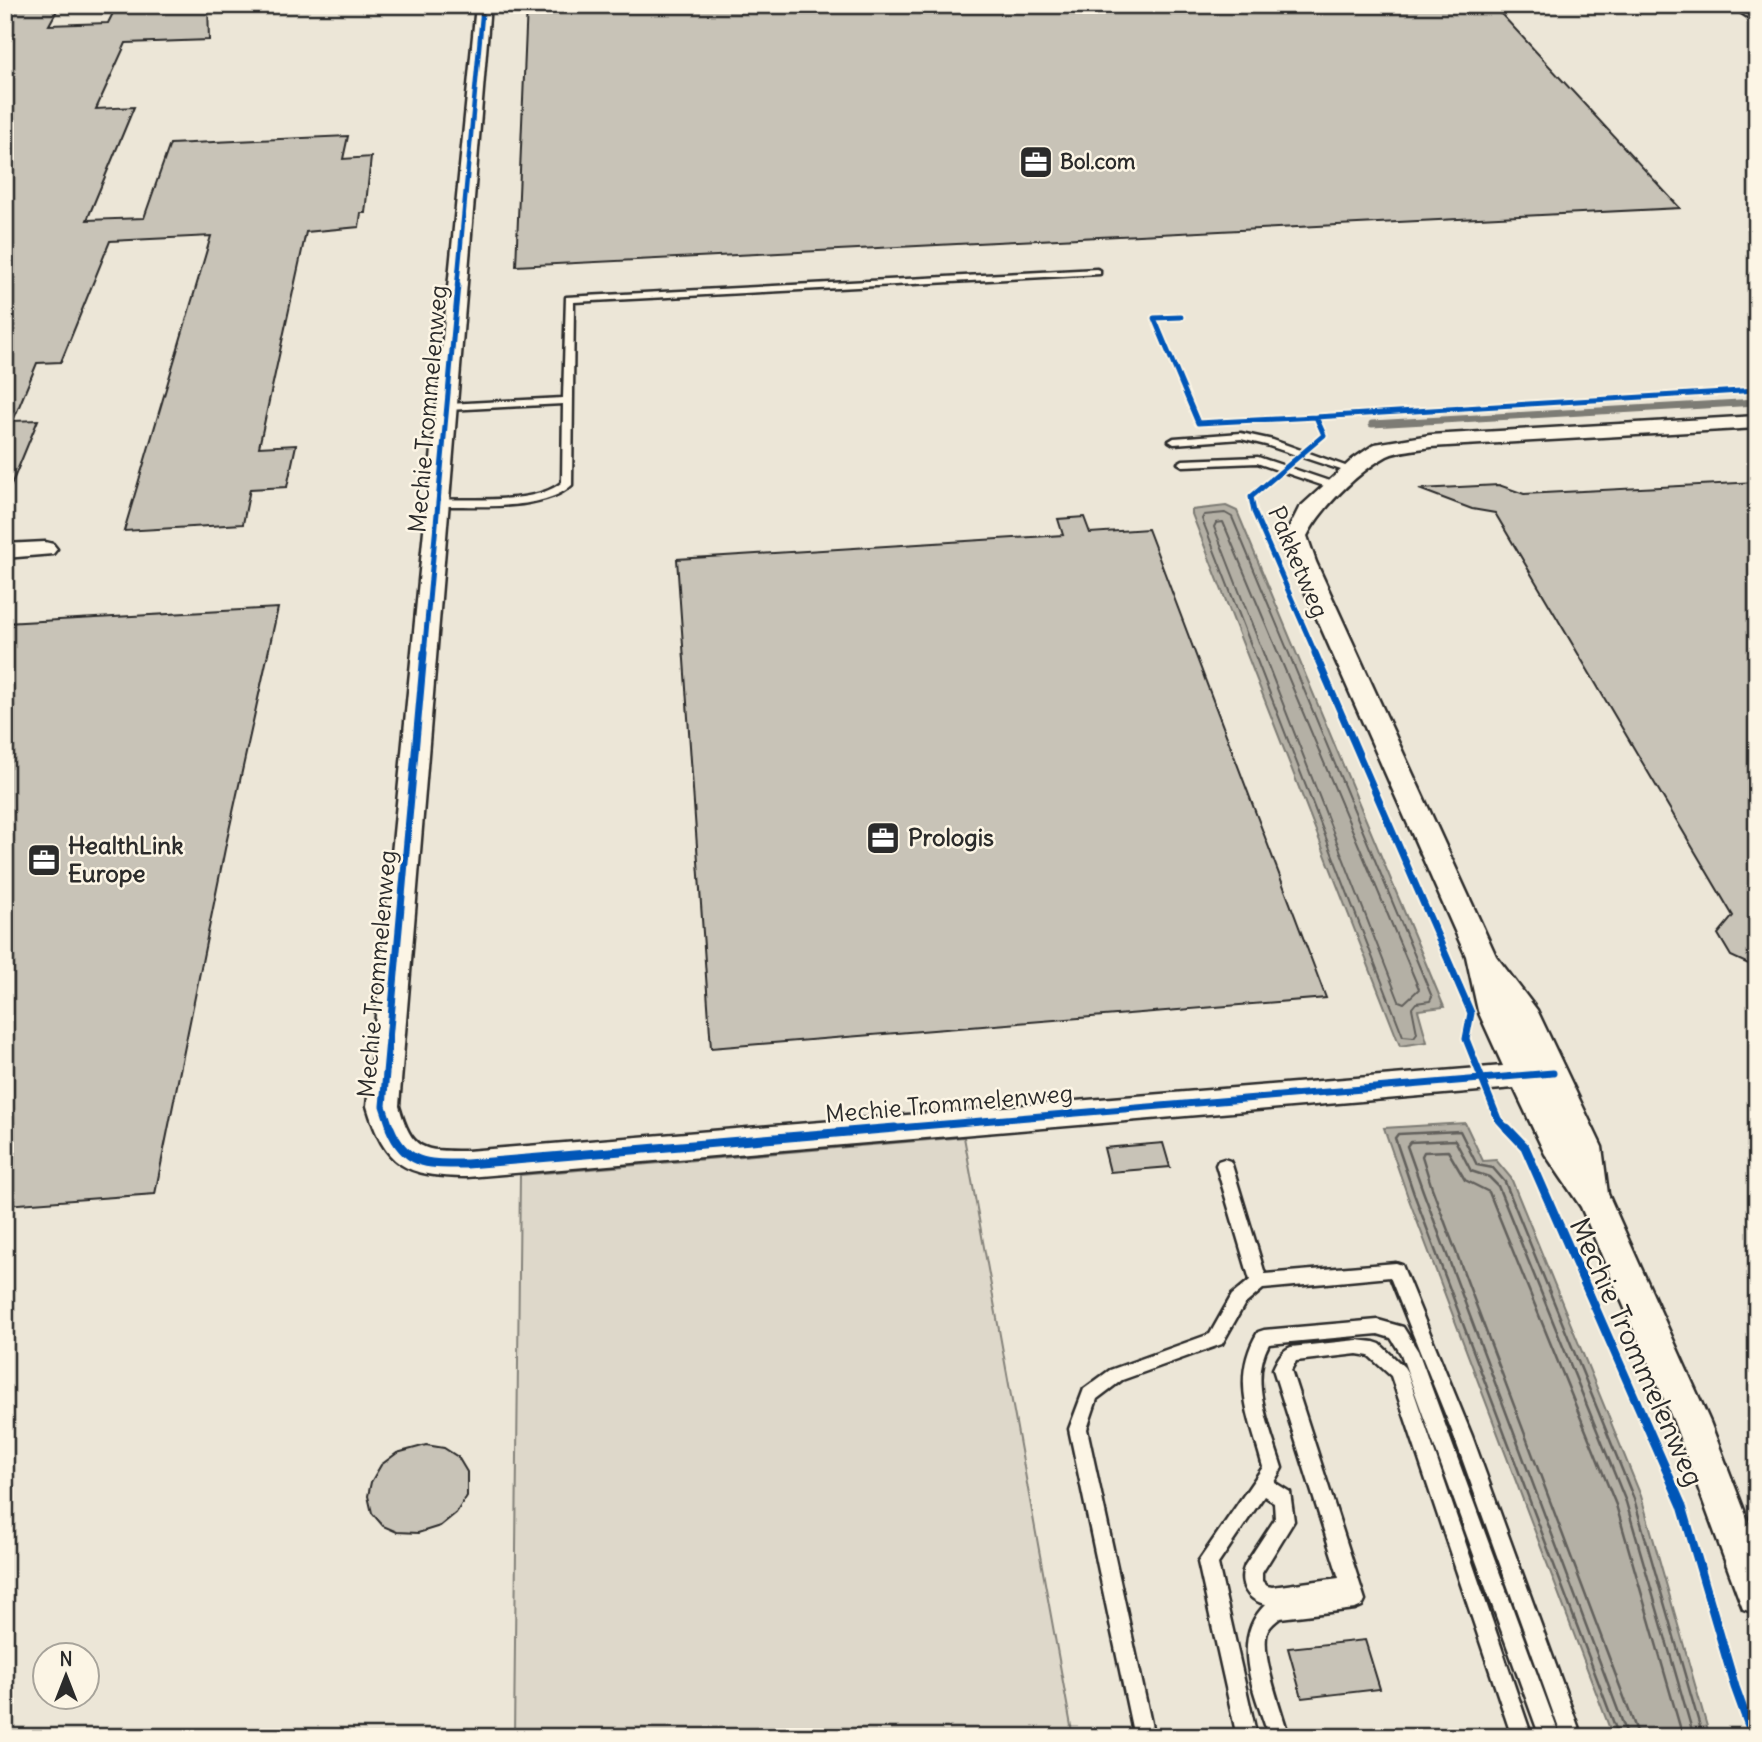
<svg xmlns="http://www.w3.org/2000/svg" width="1762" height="1742" viewBox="0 0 1762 1742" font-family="Delius,sans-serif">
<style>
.built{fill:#ece6d7;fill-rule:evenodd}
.green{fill:#ded8ca;stroke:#84827a;stroke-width:2}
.water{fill:#b4b0a5;stroke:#7d7b74;stroke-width:2}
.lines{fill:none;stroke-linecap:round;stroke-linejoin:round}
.shore-far1{stroke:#62605c;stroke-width:2}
.shore{stroke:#62605c;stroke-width:2.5}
.stream{stroke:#7d7b74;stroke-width:7}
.building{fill:#c8c3b7;stroke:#2b2b2b;stroke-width:2}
.service-casing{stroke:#2b2b2b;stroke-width:5}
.minor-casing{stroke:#2b2b2b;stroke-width:5}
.service{fill:#fcf5e5;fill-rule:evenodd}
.minor{fill:#fcf5e5;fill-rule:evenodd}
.cycleway-far3-casing{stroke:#fcf5e5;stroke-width:7}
.cycleway-far2-casing{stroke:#fcf5e5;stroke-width:9}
.cycleway-far1-casing{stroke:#fcf5e5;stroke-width:11}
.cycleway-casing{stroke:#fcf5e5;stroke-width:13}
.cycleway-far3{stroke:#0057b8;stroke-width:4.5}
.cycleway-far2{stroke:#0057b8;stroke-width:5}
.cycleway-far1{stroke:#0057b8;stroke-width:7}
.cycleway{stroke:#0057b8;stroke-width:9}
.labels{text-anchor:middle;stroke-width:5;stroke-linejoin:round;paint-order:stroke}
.far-poi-label{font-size:21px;font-weight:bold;fill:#2b2b2b;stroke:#fcf5e5;text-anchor:start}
.street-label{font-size:24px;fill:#2b2b2b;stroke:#fcf5e5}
.poi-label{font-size:24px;font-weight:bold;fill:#2b2b2b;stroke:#fcf5e5;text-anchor:start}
.near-street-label{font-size:28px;fill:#2b2b2b;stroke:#fcf5e5}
</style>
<rect width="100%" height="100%" fill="#fcf5e5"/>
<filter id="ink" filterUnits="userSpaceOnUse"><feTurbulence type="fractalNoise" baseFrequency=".0143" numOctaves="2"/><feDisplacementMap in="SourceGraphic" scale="14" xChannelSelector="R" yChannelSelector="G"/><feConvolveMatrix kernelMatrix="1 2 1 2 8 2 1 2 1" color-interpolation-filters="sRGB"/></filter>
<g filter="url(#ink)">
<path class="built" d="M5,5H1757V1737H5ZM46,1654H88V1696H46Z"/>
<path class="green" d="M964,1137L1073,1737H514L520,1175Z"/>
<path class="water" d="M1226,506L1237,511L1444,1007L1418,1010L1427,1042L1400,1046L1192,514V510Z
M1465,1123L1483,1161L1496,1160L1511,1178L1641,1496L1710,1737H1613L1408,1197L1384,1128Z"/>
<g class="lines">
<path class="shore-far1" d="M1225,513L1232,517L1432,997L1430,1001L1416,1003L1412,1008L1417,1033L1414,1037L1403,1036L1202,519L1204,515Z
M1223,522L1419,989L1404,1003L1399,1001L1214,527L1216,523Z"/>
<path class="shore" d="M1619,1737L1414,1194L1395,1138L1398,1134L1460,1131L1477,1165L1493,1168L1505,1182L1634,1499L1703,1737
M1628,1737L1423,1191L1407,1146L1410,1142L1455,1140L1471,1171L1489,1177L1498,1186L1626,1502L1694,1737
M1639,1737L1432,1188L1422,1156L1424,1152L1448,1151L1465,1180L1489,1192L1616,1505L1683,1737"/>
<path class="stream" d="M1372,424L1757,402"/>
</g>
<path class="building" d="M5,5H60L49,25L108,23L117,5H208L209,40L126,43L96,109L134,107L87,220L144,218L170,144L348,136L343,159L371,157L365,213H361L359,227L306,232L259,447L296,445L287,487L250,489L243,524L124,531L211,236L110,241L61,362L37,363L13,421L38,420L5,500Z
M527,5H1493L1680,208L516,266Z
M1757,482V968L1731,956L1718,934L1733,916L1495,513L1472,509L1419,489L1499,485L1524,494Z
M1084,517L1090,533L1148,529L1326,998L711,1048L677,559L1063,535L1058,519Z
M278,608L226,844L155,1194L5,1205V623Z
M1163,1143L1170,1167L1110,1172L1104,1148Z
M426,1445L444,1448L458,1457L467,1472V1496L456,1513L440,1526L418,1533L397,1532L383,1526L372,1513L368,1496L371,1482L381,1465L397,1453Z
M1365,1640L1380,1689L1302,1698L1288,1648Z"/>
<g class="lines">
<g class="service-casing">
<path id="service" d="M1097,269L1100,270V274L574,302L572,485C542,512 477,505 439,506L433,503L439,500C473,498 536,505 562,482L563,404L448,410L443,407L448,404L563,398L566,297Z
M1241,433L1273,440L1359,471L1354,474L1350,473L1266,445L1241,439L1174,444L1169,441L1174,438Z
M1258,457L1338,484L1340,486L1338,488H1330L1257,463L1183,466L1178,463L1183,460Z
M1224,1159L1230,1161L1232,1165L1265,1274L1396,1263L1402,1265L1472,1436L1582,1737H1562L1454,1436L1390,1277L1263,1289L1244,1305L1222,1344L1122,1380L1097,1399L1087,1429L1154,1737H1134L1069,1429L1084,1389L1110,1370L1210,1334L1232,1295L1250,1280L1216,1165L1218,1161Z
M1378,1320L1403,1327L1418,1351L1560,1737H1540L1401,1354L1391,1338L1378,1334L1269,1344C1248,1381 1271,1431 1282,1468L1274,1482L1290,1492L1294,1521L1262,1573V1581L1267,1586L1272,1587L1339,1578L1273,1369C1277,1360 1282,1350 1291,1347L1357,1340L1374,1342L1380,1344L1404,1367L1407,1372L1532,1737H1512L1391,1376L1369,1356L1357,1354L1296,1361L1291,1370L1365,1600L1362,1606L1355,1609L1280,1618C1276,1621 1271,1625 1268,1630C1258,1650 1283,1714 1289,1737H1269C1256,1695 1228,1640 1266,1604C1247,1601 1237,1583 1245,1565L1275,1519L1274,1502L1264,1496L1218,1564L1257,1737H1237L1198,1562L1263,1467C1250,1418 1230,1379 1258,1332L1264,1330Z"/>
</g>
<g class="minor-casing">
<path id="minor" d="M476,5H490L399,1106C412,1151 422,1151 467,1151L1503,1066L1478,1011L1466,956L1292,562L1285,536L1299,508L1353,459L1375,444L1430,435L1757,416V428L1430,447C1417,450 1399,450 1387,456C1359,471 1321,508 1307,536L1316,562L1496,956L1537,1010L1602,1147L1608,1194L1710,1422L1757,1544V1614L1743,1609L1738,1596L1674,1422L1581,1207L1545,1154L1514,1088L467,1177C405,1176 385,1167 367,1106Z
M1729,5H1746L1757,12V23Z
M45,542L53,544L57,549L53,554L5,558V544Z"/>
</g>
<use href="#service" class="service"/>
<use href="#minor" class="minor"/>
<g class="cycleway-far3-casing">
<path id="cycleway-far3" d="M457,286L483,5"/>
</g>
<g class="cycleway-far2-casing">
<path id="cycleway-far2" d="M1181,317L1154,318L1198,423L1316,417
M424,655L458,285
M1316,655L1254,512L1251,497L1324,435L1316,417L1757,390"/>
</g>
<g class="cycleway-far1-casing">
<path id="cycleway-far1" d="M1315,653L1471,1013L1466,1039L1498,1119L1508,1130
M391,1130L383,1106L424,653
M874,1130L1553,1073"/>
</g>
<g class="cycleway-casing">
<path id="cycleway" d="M390,1128C406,1167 430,1164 467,1164L895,1128
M1507,1128L1525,1147L1682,1506L1735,1687L1753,1737"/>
</g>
<use href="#cycleway-far3" class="cycleway-far3"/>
<use href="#cycleway-far2" class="cycleway-far2"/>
<use href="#cycleway-far1" class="cycleway-far1"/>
<use href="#cycleway" class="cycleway"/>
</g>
</g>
<defs>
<g id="office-square" transform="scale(1.75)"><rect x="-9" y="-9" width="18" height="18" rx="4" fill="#2b2b2b" stroke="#fcf5e5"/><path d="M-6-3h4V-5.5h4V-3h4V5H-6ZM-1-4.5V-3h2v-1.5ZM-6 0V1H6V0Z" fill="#fff"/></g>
</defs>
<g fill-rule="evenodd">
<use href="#office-square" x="1036" y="162"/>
<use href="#office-square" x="883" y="838"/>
<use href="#office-square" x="44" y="860"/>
</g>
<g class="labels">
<g class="far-poi-label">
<text x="1060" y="169">Bol.com</text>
</g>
<g class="street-label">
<text transform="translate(428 409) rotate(-85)" y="8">Mechie Trommelenweg</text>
<text transform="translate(1298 562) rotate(67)" y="8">Pakketweg</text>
<text transform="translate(377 974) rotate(-85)" y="8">Mechie Trommelenweg</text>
<text transform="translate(949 1104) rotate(-5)" y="8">Mechie Trommelenweg</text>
</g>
<g class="poi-label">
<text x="908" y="846">Prologis</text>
<text x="68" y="854">HealthLink<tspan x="68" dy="28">Europe</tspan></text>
</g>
<g class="near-street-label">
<text transform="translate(1637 1352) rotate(66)" y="10">Mechie Trommelenweg</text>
</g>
</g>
<rect width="1762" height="1742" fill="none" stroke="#fcf5e5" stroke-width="28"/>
<rect x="14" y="14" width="1734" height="1714" fill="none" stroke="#2b2b2b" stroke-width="2.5" filter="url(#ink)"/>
<g transform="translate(66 1676)"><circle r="33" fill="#fcf5e5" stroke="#a8a49b" stroke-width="2"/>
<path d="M0-5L12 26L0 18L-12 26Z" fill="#2b2b2b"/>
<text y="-10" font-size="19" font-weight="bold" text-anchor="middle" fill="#2b2b2b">N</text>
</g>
</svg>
